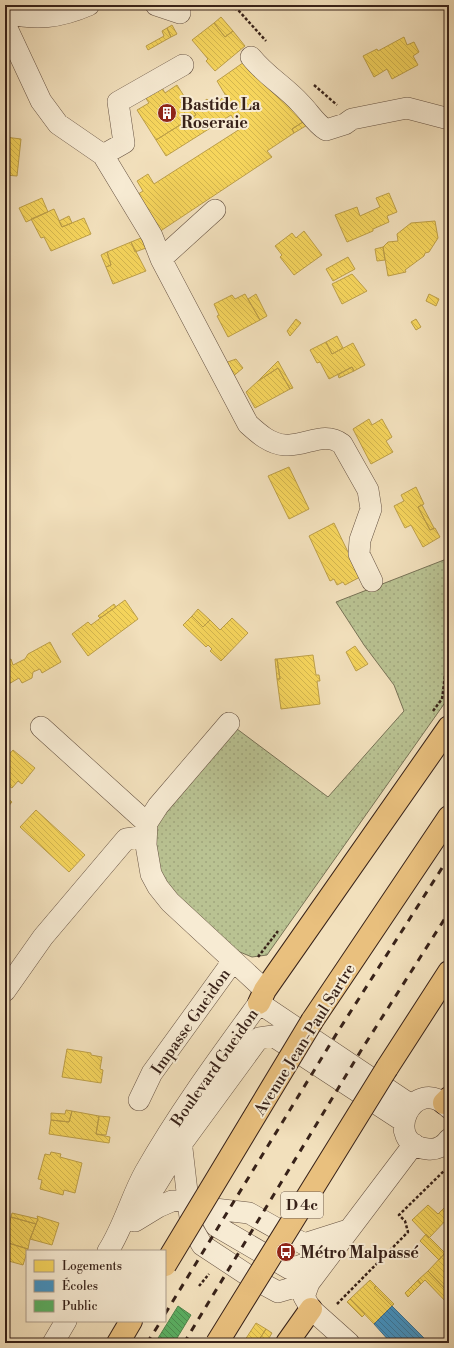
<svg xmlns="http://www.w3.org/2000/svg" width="454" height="1348" viewBox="0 0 454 1348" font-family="'Libre Bodoni',serif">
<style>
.grass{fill:url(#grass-dots);stroke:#787256}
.homes{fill:url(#homes-back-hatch);stroke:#bd9f48}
.schools{fill:url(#schools-back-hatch);stroke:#407190}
.public{fill:url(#public-back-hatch);stroke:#50844b}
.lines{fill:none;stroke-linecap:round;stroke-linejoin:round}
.minor-casing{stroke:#665242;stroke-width:22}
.highway-casing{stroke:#382219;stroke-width:24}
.path{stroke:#382219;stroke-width:2.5;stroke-dasharray:3 2;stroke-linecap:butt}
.minor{stroke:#f7ebd3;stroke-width:21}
.highway{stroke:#e9c07e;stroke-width:22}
.rail{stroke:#382219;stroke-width:3;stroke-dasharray:7 7;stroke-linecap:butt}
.highway-bridge-casing{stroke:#382219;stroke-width:24;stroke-linecap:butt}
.highway-bridge{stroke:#e9c07e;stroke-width:22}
.labels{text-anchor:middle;stroke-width:4;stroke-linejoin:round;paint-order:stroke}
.shield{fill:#f7ebd3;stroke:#715e51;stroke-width:1}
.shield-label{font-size:15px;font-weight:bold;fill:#382219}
.poi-label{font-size:16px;font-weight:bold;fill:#382219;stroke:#f7ebd3;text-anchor:start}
.street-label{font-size:16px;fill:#382219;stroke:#f7ebd3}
</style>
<defs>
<pattern id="grass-dots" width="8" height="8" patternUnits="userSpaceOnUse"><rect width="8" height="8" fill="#b9c292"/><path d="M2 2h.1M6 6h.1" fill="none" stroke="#a0a67d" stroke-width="1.8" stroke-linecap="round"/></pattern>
<pattern id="homes-back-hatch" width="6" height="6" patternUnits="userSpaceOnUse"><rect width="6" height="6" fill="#f6d55c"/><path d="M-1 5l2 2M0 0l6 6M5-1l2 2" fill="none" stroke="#d4b74f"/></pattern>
<pattern id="schools-back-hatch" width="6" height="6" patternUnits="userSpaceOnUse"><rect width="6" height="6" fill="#4393c3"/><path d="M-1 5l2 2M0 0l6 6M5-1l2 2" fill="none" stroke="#39789e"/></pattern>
<pattern id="public-back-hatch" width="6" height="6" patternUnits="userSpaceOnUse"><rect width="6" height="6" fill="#5aae61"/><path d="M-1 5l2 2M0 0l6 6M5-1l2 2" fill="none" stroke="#4b8d4f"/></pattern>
</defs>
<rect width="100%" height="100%" fill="#f2e0bc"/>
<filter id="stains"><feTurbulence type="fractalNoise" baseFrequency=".005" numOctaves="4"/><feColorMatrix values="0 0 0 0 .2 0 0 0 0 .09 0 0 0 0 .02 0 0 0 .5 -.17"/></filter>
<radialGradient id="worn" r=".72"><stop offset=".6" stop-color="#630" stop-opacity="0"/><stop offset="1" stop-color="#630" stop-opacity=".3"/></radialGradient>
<path class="grass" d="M449,558V697L267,955L252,957L235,950L181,901L168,886L160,870L153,849L156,824L233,726L328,797L404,711L394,685L364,645L336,602Z"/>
<path class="homes" d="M221,17L233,31L225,37L214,23Z
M214,23L225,37L233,31L245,46L215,71L206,61L208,59L192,40Z
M172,25L177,34L171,37L167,28Z
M167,28L171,37L148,50L146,46L164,36L162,31Z
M404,37L407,45L414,42L419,52L413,56L418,65L392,79L387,69L374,77L363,56L377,49L378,51Z
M247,60L306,120L292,129L294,133L267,151L272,157L159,232L135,196L143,191L137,181L148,174L154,184L240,129L231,115L166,156L156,140L196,115L193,110L207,99L211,105L226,96L217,81Z
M177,85L196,115L156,140L137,110L149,103L145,97L161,86L165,93Z
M306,120L309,124L294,133L292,129Z
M5,137L21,139L17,176L5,175Z
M389,193L397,212L387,216L389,222L373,229V231L347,242L335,215L357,207L360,216L380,207L376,198Z
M42,198L48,212L26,222L19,208Z
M54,209L62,227L84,218L91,234L51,251L44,237L41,238L31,219Z
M69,216L72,223L62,227L59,221Z
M435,221L438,238L429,252L425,253L424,256L405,270L406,272L388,276L383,247L388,242L398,241L397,234L411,223Z
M304,231L322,255L294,275L280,257L282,255L275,246L292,233L296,238Z
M141,238L146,248L135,252L131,242Z
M131,242L146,271L113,284L106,267L111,265L107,252Z
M383,247L385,260L377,261L375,249Z
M107,252L111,265L106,267L101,255Z
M348,257L355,269L333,281L326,269Z
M352,274L367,291L342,304L332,284Z
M245,294L260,320L228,337L217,316L219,315L214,304L232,295L235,299Z
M256,294L267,316L260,320L248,299Z
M429,294L439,299L436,306L426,301Z
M296,319L301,323L290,336L287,331Z
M416,319L421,327L416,330L411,322Z
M337,336L343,348L332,354L326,342Z
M326,342L332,354L353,343L365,365L354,371L352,367L329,379L320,362L317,363L310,350Z
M236,359L243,368L231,378L225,363Z
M278,361L293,388L290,389L278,368L258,381Z
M352,367L354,371L339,378L338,375Z
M278,368L290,389L255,408L246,392L258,381Z
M369,419L372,425L382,419L392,437L386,441L393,452L371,464L353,429Z
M289,467L309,509L289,519L268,476Z
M416,487L424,504L418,507L430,530L435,528L440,537L423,547L411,525L405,528L394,506L404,501L401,495Z
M422,505L434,528L430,530L418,507Z
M334,523L360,577L345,585L343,582L337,585L334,579L330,581L309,536Z
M125,600L138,619L88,656L72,634L88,622L91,625Z
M114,604L116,607L100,618L98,616Z
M198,609L210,620L203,627L192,616Z
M192,616L203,627L210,620L220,630L232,618L248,633L221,661L210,651L212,649L208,645L206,647L183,625Z
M50,642L61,662L42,673L40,669L33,672L32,678L22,683L19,678L7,685L5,662L11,659L13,665L25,659L28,654Z
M355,646L368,664L356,671L346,652Z
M313,655L316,675H319L320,681H317L320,704L281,709L277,679H280L277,659Z
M275,659H277L280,679H277Z
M13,750L35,768L22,784L18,781L12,788L5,783V759Z
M5,796L12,802L5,810Z
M36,810L85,855L69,872L20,827Z
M67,1049L91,1053V1055L102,1057L100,1069L103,1070L101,1083L62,1077Z
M66,1110L72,1111L69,1122L51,1120V1113L65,1114Z
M72,1111L99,1116L96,1134L110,1137L109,1143L49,1134L51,1120L69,1122Z
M99,1116L110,1117L106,1135L96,1134Z
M51,1152L61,1154L60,1157L82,1163L75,1193L64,1190L63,1195L40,1189L42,1180L38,1179L45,1154L50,1155Z
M449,1203V1217L429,1238L412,1220L428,1205L438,1214Z
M12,1213L38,1219L36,1224L11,1217Z
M37,1216L59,1223L52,1245L30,1239L38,1219Z
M11,1217L36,1224L30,1239L28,1249L5,1242Z
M426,1234L445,1253L439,1260L420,1241Z
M5,1242L28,1249L23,1265L5,1260Z
M445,1253L449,1257V1293L428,1271Z
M428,1271L449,1293V1305L425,1280L421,1284L418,1280Z
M370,1280L376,1286L374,1288L392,1306L374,1324L350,1299Z
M418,1280L421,1284L408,1297L405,1293Z
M376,1286L394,1304L392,1306L374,1288Z
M350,1299L365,1314L362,1317L347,1302Z
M256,1323L266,1329L257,1343H243Z
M266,1329L272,1333L266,1343H257Z"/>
<path class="schools" d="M392,1306L429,1343H391L374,1324Z"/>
<path class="public" d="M178,1306L191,1315L174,1343H155Z"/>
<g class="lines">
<g class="minor-casing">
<path id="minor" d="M156,5L180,13
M5,13C37,20 59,18 89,5
M5,24L41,101L58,124L103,155L152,236L161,259L248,424C259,434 270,444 285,445C305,447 324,430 342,444L368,490L371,509L360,540L359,554L372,581
M251,57C266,76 286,87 301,104C310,113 315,123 326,130L345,124L352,119L407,108L449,119
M103,155L124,143L118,102L183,65
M161,259L215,210
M229,723L158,806L147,823L146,845L151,874L158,887L170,902L265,990
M41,727L147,823
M5,991L43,937L126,839L146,836
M139,1100L152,1073L233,961
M449,1108C413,1071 380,1145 428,1149C436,1150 444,1146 449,1139
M181,1140L191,1226L202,1245L252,1278L278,1292L309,1283
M206,1208L216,1226L290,1269L329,1256
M135,1213L156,1185L180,1146L259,1038L273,1036L403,1121
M135,1221L158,1207L172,1201L188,1200L206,1208L249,1213L304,1244L348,1230
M108,1251C124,1226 131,1197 145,1172C179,1112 219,1058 259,1003L411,1105
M53,1343L66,1321
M349,1343L311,1309L304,1297L309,1283L414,1144"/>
</g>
<g class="highway-casing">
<path id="highway" d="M259,1003L265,990L449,727
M312,1021L449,817
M387,1068L449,972
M444,1103L449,1098
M118,1343L131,1321
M287,1343L311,1309"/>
</g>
<path class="path" d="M230,5L239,11L266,41
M314,85L337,105
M433,711L442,699L445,676L449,670
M258,957L278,931
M199,1286L209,1274
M337,1304L408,1232L405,1221L399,1215L447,1168"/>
<use href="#minor" class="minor"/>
<use href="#highway" class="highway"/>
<path class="rail" d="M165,1314L337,1033L449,857
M147,1343L161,1321
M184,1343L362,1049L449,912"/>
<g class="highway-bridge-casing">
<path id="highway-bridge" d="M165,1265L312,1021
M217,1343L387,1068"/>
</g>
<use href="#highway-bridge" class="highway-bridge"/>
</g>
<defs>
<g id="building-disc" transform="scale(1)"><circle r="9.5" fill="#8f2418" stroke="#f7ebd3"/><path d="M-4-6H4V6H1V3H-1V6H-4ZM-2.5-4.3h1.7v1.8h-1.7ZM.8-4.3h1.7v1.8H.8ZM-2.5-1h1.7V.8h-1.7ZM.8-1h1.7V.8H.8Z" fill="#fff"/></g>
<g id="bus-disc" transform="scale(1)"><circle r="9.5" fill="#8f2418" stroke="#f7ebd3"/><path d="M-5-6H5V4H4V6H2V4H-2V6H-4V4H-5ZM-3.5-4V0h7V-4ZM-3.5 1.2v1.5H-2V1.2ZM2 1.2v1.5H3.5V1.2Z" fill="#fff"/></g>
</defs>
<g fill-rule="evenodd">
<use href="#building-disc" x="167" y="113"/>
<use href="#bus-disc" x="286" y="1252"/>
</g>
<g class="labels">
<rect class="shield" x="281" y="1192" width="42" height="26" rx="3"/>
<g class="shield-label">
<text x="302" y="1210">D 4c</text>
</g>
<g class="poi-label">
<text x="181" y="110">Bastide La<tspan x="181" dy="18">Roseraie</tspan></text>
<text x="300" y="1258">Métro Malpassé</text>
</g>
<g class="street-label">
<text transform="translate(190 1021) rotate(-55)" y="6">Impasse Gueidon</text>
<text transform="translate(304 1039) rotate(-58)" y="6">Avenue Jean-Paul Sartre</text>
<text transform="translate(214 1067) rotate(-55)" y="6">Boulevard Gueidon</text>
</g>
</g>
<rect width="454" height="1348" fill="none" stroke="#f2e0bc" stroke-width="20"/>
<rect x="6" y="6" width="442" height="1336" fill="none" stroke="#382219" stroke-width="2"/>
<rect x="10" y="10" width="434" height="1328" fill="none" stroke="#382219"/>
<rect x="26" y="1250" width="140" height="72" fill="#f7ebd3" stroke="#ab9b89"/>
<rect x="34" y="1260" width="20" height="12" fill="#f6d55c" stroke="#ab9b89"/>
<text x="62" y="1270" font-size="12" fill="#382219">Logements</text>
<rect x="34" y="1280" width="20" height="12" fill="#4393c3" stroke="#ab9b89"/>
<text x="62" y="1290" font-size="12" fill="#382219">Écoles</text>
<rect x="34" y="1300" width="20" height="12" fill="#5aae61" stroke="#ab9b89"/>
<text x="62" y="1310" font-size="12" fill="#382219">Public</text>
<rect width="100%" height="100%" filter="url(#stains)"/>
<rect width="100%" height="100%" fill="url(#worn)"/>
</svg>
